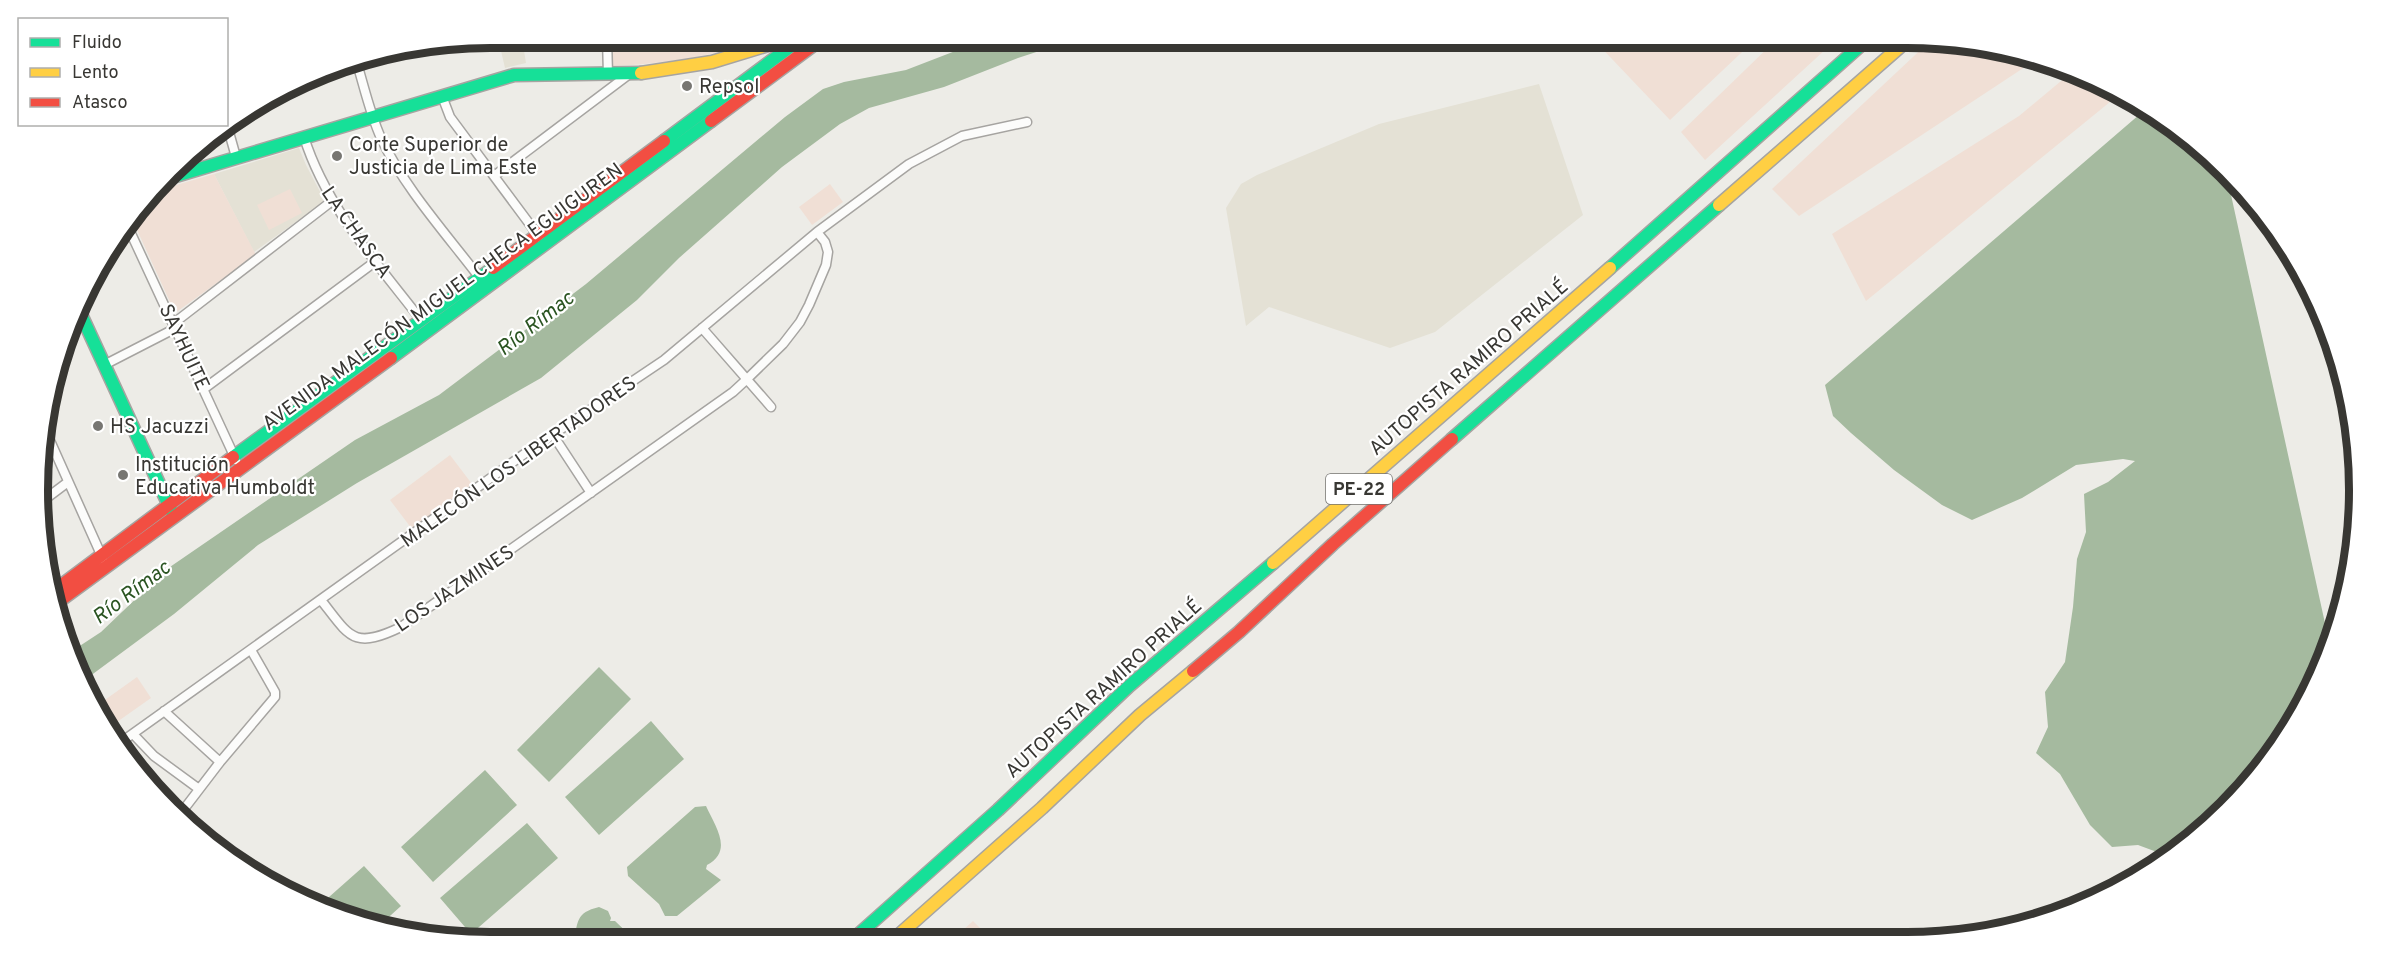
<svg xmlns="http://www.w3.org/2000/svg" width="2397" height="980" viewBox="0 0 2397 980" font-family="Overpass,sans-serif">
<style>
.built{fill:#e4e1d5}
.green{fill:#f0dfd5}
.water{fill:#a5ba9f}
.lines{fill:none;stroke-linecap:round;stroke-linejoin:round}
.street-casing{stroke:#a6a4a1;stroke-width:11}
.fast-casing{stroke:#a6a4a1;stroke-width:15}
.slow-casing{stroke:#a6a4a1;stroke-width:15}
.jam-casing{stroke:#a6a4a1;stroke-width:15}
.street{stroke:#fcfcfb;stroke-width:8}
.fast{stroke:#16e098;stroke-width:12}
.slow{stroke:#ffcf43;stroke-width:12}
.jam{stroke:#f24e42;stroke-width:12}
.poi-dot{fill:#777672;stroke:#fff;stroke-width:2}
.labels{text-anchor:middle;stroke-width:4.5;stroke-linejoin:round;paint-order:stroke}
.shield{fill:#fff;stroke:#747370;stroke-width:1.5}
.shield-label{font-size:18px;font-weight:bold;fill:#383733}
.poi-label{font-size:20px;fill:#383733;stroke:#fff;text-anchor:start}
.street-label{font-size:20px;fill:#383733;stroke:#fff}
.water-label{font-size:21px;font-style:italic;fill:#2a5421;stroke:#fff}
.rim{fill:none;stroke:#383733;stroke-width:8}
</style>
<rect width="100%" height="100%" fill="#edece7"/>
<path class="built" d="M498,38H522L526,63L505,68Z
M1539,84L1583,215L1435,332L1390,348L1269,307L1246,326L1226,208L1241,184L1257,175L1379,124Z
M299,148L306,165L325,201L254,252L214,174Z"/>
<path class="green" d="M611,38H773C720,54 668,64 613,66Z
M1592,38H1757L1670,120Z
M1778,38H1838L1705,160L1681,132Z
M1930,41L2037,59L1799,216L1772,189Z
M2073,71L2121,93L1866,301L1832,234L2019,116Z
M214,174L256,255L175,313L133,221L159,190Z
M830,184L843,202L812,225L799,207Z
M290,189L302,213L269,230L257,205Z
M2312,288C2343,353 2360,426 2357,497Z
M450,455L472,484L412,529L390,500Z
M137,677L151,698L107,729L95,707Z
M973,921L993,941H951Z"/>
<path class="water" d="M989,38H1079L1018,58L944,87L869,108L840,124L782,167L679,258L637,300L541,378L357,483L258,545L174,614L82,682L69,653L101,632L167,569L355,440L439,395L586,284L785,117L823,89L844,82L906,70Z
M2147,108L2205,150L2226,172L2330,646L2283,741L2205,830L2165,855L2138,845L2112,847L2090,825L2060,774L2036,753L2048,727L2045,692L2065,662L2073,607L2077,559L2086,532L2084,494L2108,482L2135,461L2123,459L2076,465L2022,498L1972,520L1942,505L1894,470L1851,433L1833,416L1825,385Z
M599,667L631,699L549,782L517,750Z
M651,721L684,759L599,835L565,797Z
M485,770L517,805L433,882L401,847Z
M706,806C715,826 734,851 707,865L706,869L721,880L677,916H665L659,904L628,876L627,867L695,807Z
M527,823L558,858L471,934L440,898Z
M364,866L401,906L381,924L345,919L320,905Z
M599,907L608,911L611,918L610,921H615L637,942H573C579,921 575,913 599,907Z"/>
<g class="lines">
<g class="street-casing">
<path id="street" d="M607,38L608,75
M356,60C364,86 370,114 381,138C403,186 447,235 479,277
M442,96L450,117L540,238
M227,125L236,157
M304,137C326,207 377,263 421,320
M494,176L628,75
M128,227L236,460
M174,323L332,201
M702,328L771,407
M104,365L176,328
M205,388L376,261
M43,425L103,559
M553,435L591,493
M44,500L68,482
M321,600C350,637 353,650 401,627L733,392L746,380L783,344L800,322L809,305L826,265L828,252L825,242L817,232
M164,711L220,762
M133,734L154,756L199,789
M117,745L527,452L664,360L817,232L909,164L962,136L1027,122
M181,813L220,762L275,697V692L251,650"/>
</g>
<g class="fast-casing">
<path id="fast" d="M664,141L802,38
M169,178L514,75L641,73
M1610,268L1869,38
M78,308L172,512
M391,358L711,121
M1452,439L1719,205
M233,457L493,268
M850,942L998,810L1129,686L1273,563"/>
</g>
<g class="slow-casing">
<path id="slow" d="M641,73L712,62L791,38
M1719,205L1910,38
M1273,563L1610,268
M892,941L1042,808L1140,715L1193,671"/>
</g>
<g class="jam-casing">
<path id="jam" d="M711,121L823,38
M493,268L664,141
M51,593L233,457
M54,605L391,358
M1193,671L1239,632L1333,544L1452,439"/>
</g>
<use href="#street" class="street"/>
<use href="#fast" class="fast"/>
<use href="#slow" class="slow"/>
<use href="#jam" class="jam"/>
</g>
<g class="poi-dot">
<circle cx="687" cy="86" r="6"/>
<circle cx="337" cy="156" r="6"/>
<circle cx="98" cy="426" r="6"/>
<circle cx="123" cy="475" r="6"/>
</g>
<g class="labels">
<rect class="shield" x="1326" y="474" width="66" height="30" rx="4.5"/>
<g class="shield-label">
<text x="1359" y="495">PE-22</text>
</g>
<g class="poi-label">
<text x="699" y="93">Repsol</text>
<text x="349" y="151">Corte Superior de<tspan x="349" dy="23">Justicia de Lima Este</tspan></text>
<text x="110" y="433">HS Jacuzzi</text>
<text x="135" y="471">Institución<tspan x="135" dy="23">Educativa Humboldt</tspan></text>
</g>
<g class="street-label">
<text transform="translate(357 232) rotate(55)" y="7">LA CHASCA</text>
<text transform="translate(442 296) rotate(-36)" y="7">AVENIDA MALECÓN MIGUEL CHECA EGUIGUREN</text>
<text transform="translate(185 347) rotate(65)" y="7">SAYHUITE</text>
<text transform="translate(1468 367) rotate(-41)" y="7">AUTOPISTA RAMIRO PRIALÉ</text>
<text transform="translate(518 461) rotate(-35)" y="7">MALECÓN LOS LIBERTADORES</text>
<text transform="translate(454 588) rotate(-34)" y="7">LOS JAZMINES</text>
<text transform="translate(1103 688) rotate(-42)" y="7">AUTOPISTA RAMIRO PRIALÉ</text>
</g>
<g class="water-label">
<text transform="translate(535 323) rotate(-38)" y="7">Río Rímac</text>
<text transform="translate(131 592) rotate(-37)" y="7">Río Rímac</text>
</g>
</g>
<path d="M0 0H2397V980H0ZM490 48H1907A442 442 0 0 1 2349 490V490A442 442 0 0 1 1907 932H490A442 442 0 0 1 48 490V490A442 442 0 0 1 490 48Z" fill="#fff" fill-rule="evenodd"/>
<path class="rim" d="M490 48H1907A442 442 0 0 1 2349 490V490A442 442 0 0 1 1907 932H490A442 442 0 0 1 48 490V490A442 442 0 0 1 490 48Z"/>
<rect x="18" y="18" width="210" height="108" fill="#ffffff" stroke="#afafad" stroke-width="1.5"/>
<rect x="30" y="38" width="30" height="9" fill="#16e098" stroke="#afafad" stroke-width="1.5"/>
<text x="72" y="48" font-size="18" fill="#383733">Fluido</text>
<rect x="30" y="68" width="30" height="9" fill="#ffcf43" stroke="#afafad" stroke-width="1.5"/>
<text x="72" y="78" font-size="18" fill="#383733">Lento</text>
<rect x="30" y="98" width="30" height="9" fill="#f24e42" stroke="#afafad" stroke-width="1.5"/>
<text x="72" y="108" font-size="18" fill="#383733">Atasco</text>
</svg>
